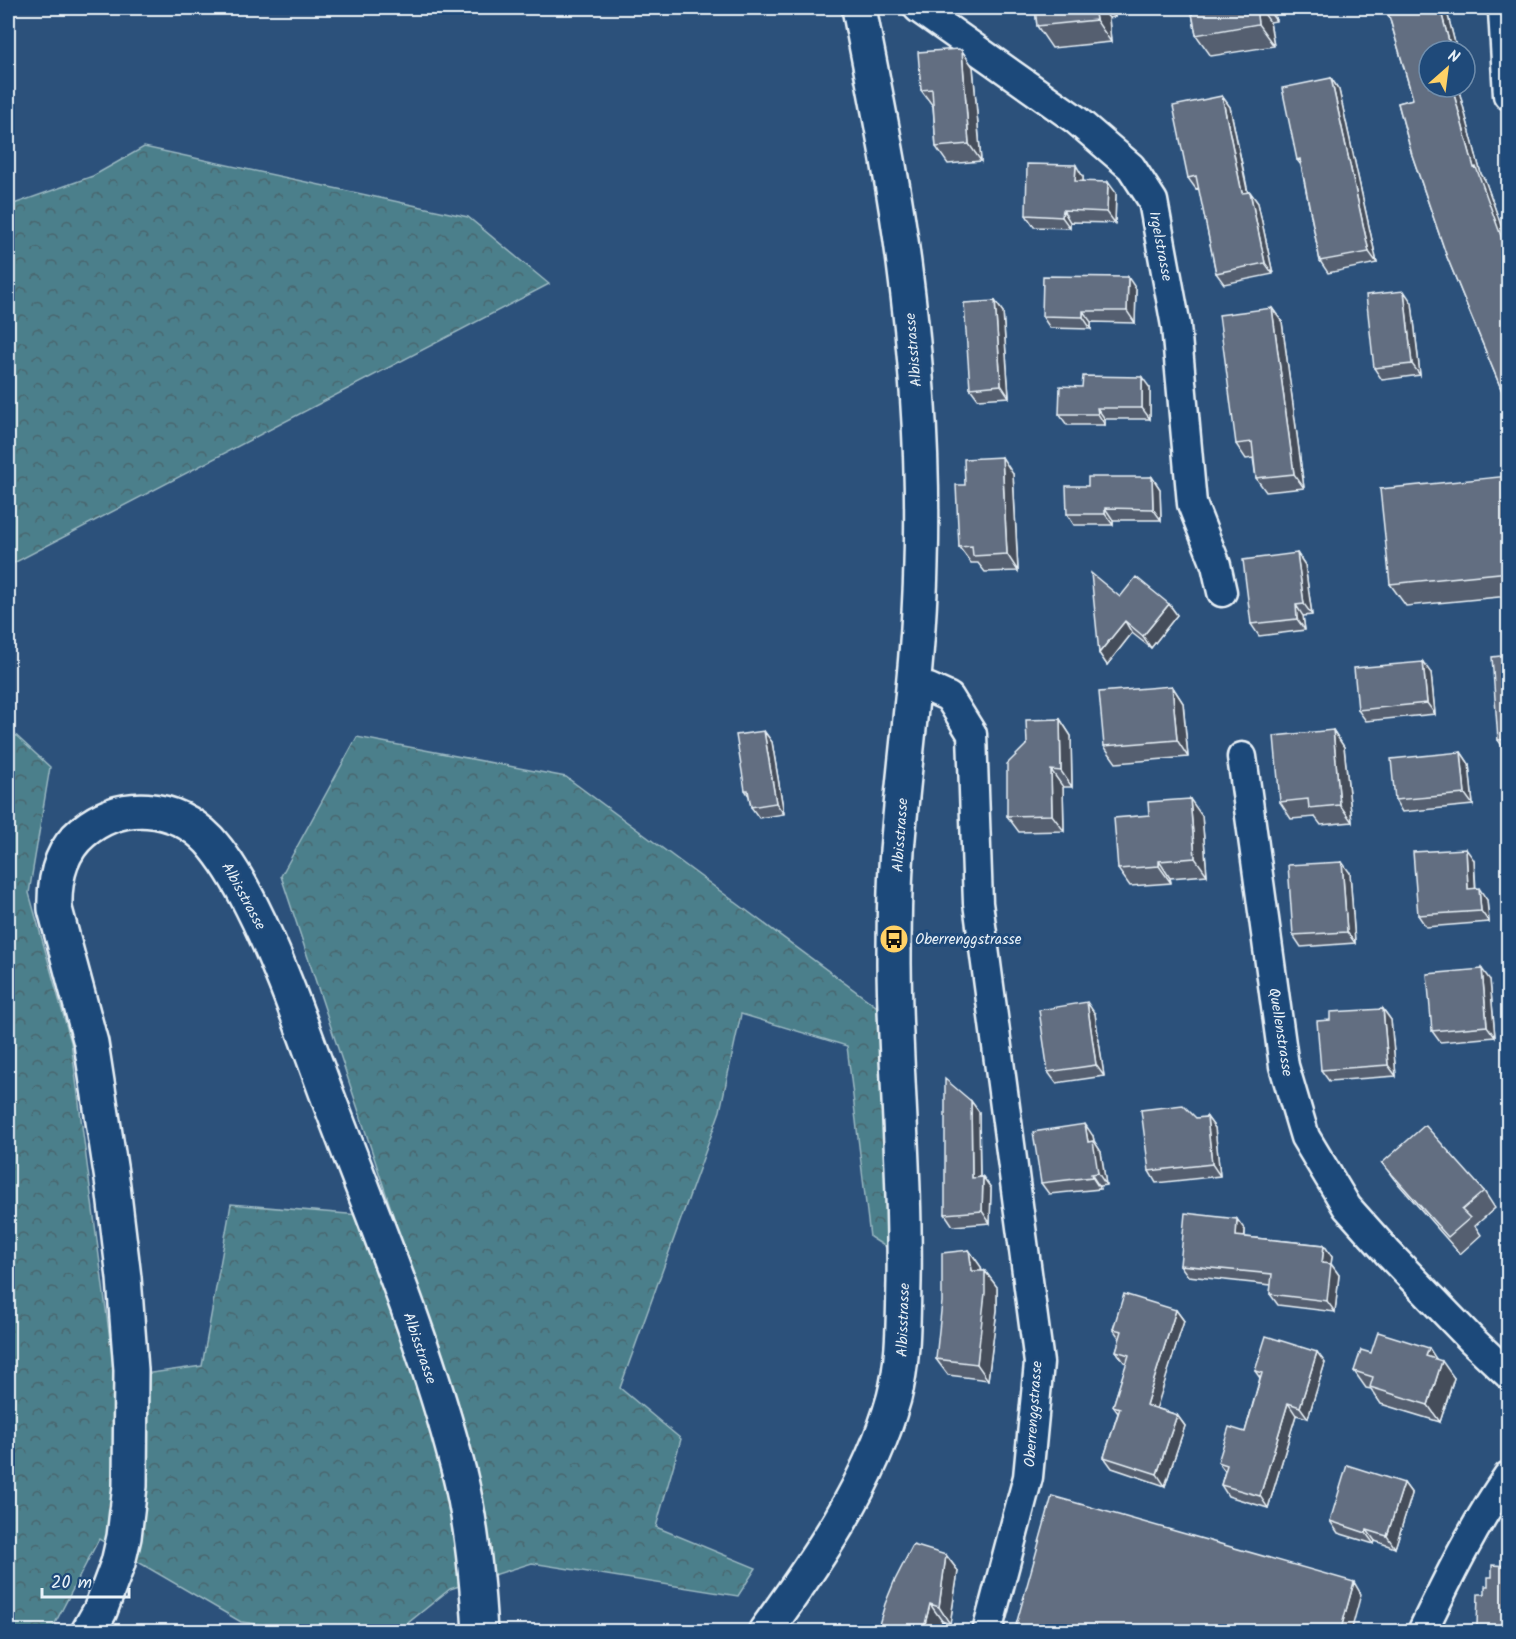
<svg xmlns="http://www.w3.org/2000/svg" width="1516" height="1639" viewBox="0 0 1516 1639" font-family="Kalam,sans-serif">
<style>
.forest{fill:url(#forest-crowns);stroke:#9ab8c2;stroke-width:1.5}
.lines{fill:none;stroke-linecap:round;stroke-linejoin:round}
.minor-casing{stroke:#e8f1f8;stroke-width:33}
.secondary-casing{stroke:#e8f1f8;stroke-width:38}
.minor{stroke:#1f4a7a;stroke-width:28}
.secondary{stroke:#1f4a7a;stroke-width:33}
.wall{fill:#545f6f;stroke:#e8f1f8;stroke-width:1.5}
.shaded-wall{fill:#454d5a;stroke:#e8f1f8;stroke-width:1.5}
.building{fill:#626e81;stroke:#e8f1f8;stroke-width:1.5}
.labels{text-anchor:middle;stroke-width:6;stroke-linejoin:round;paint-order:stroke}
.street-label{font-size:15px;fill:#e8f1f8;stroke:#1f4a7a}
.poi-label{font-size:15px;fill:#e8f1f8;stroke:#1f4a7a;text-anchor:start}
</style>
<defs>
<pattern id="forest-crowns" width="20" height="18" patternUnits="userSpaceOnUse" patternTransform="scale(1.5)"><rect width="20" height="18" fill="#4c7f8b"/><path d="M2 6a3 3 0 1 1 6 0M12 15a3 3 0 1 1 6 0" fill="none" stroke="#49666e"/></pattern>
</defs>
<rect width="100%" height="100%" fill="#2c517b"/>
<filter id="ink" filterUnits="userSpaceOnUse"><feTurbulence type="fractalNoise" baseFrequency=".0167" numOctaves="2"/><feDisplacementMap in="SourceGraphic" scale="12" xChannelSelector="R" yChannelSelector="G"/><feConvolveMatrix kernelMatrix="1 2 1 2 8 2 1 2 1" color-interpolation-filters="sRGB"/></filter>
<g filter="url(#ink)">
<path class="forest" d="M144,147L468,217L549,284L8,566V206L93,176Z
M8,728L50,767L29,893L71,1042L115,1378L202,1366L231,1204L394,1218L281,876L357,737L566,777L877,1007L889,1249L870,1237L847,1046L741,1014L720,1111L620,1388L681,1439L656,1527L756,1568L738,1596L532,1563L450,1589L408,1623L405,1631H311L241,1622L99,1539L51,1631H8Z"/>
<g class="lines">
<g class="minor-casing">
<path id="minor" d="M918,8L1075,119L1131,167L1153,201L1176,326L1192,504L1216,565L1222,592
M1501,8L1503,11L1508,95
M914,688H929L949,697L972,734L978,903L1039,1363L1028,1477L987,1632
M1242,757L1284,1066L1305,1137L1347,1207L1389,1254L1472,1340L1508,1374
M1422,1632C1448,1578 1474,1525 1508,1476"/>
</g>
<g class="secondary-casing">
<path id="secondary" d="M88,1632L100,1611L118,1563L124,1537L130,1486L131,1370L124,1278L113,1186L91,1043L55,909C54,881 60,851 83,832C122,800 174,804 209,840C227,860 240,883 252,907C282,967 303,1030 326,1092C373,1217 426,1342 459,1472C472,1524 477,1578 480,1632
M765,1632C817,1560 870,1485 894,1398C904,1359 903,1322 904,1282C906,1176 895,1070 894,964C894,923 894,880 898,839C906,747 919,656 921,564C924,463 917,362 904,263C893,177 875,92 859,8"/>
</g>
<use href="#minor" class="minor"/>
<use href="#secondary" class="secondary"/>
</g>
<path class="wall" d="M1035,8H1114L1115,17L1109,18L1111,42L1052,48L1037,26Z
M1191,8H1274L1276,21L1270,22L1274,46L1211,56L1196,35Z
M1393,8H1446L1457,51H1429V87H1458L1481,174L1485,180L1509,248V408L1447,257L1412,155L1398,103L1413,99L1387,9Z
M962,51L973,67L981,161L948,164L936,147L933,106L921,90Z
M1331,78L1339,90L1377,263L1328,273L1320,261L1301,165L1297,160Z
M1222,96L1230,107L1248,192H1250L1258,203L1273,274L1224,284L1216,273L1199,188L1196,189L1188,178Z
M1083,177V181L1116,193L1115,223L1070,222V228L1034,227L1026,215Z
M1136,289L1135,323L1091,322V329L1050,328L1042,316Z
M995,301L1003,312L1009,397L978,399L970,388Z
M1412,303L1420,375L1382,380L1374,368Z
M1272,308L1282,322L1304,488L1266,492L1256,478L1253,458L1246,459L1236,444Z
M1082,387L1150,388V419H1105V425H1067L1059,414Z
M1013,474L1018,571L985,572L978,563H971L959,547L965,485Z
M1509,476V596L1406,606L1390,584Z
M1152,477L1160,489L1161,520H1113V525H1074L1067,514L1088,486Z
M1297,553L1305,565L1312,615L1303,616L1305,630L1259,636L1251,624Z
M1120,597L1169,604L1177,615L1151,648L1132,633L1107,665L1099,653Z
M1509,655V755L1498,740Z
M1431,673L1435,714L1366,721L1358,710Z
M1172,686L1183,703L1188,757L1116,763L1104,746Z
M1060,719L1071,736L1072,787H1063L1064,831L1019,832L1007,816Z
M1333,730L1344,747L1352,822L1321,825L1315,817L1291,819L1280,802Z
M764,731L772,742L784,814L759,818L751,807L749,796L745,790Z
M1461,752L1469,764L1473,805L1402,812L1395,800Z
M1202,816L1207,875L1170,878L1171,883L1130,886L1118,869Z
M1474,860L1476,889L1487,900L1489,922L1426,927L1418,915Z
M1350,873L1355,943L1301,947L1293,935Z
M1490,980L1495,1037L1440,1042L1432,1031Z
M1383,1009L1391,1020L1396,1076L1329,1081L1321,1070L1330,1020Z
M1095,1014L1104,1076L1056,1083L1048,1072Z
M971,1101L979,1112L980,1177H983L991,1188L990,1223L953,1226L945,1214Z
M1207,1117L1215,1128L1220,1176L1156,1183L1149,1171L1196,1118Z
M1093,1136L1094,1141L1101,1152L1106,1185L1099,1186L1100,1189L1049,1194L1041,1183Z
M1382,1163L1484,1191L1495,1208L1475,1226L1481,1235L1460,1254L1394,1179Z
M1245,1230V1237L1324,1245L1332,1257L1331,1264L1339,1275L1335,1312L1278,1305L1270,1294L1271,1285L1188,1276L1180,1265Z
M969,1250L981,1267L982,1271H985L997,1287V1310L988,1380L948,1375L936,1359Z
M1176,1310L1184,1321L1156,1408L1177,1415L1185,1426L1165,1486L1112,1468L1104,1457L1118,1413L1113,1406L1127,1363L1124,1362L1116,1351L1120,1339L1113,1329Z
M1317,1352L1325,1363L1308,1418L1296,1415L1268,1508L1228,1496L1221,1485L1225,1471L1218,1462L1245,1432L1260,1378L1255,1371Z
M1371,1353L1437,1360L1454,1378L1440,1422L1381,1404L1371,1389L1366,1388L1354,1371Z
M1404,1483L1412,1494L1395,1548L1375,1541L1374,1544L1338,1533L1330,1521Z
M946,1555L958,1571L950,1624L942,1621L939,1632H881L878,1628Z
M1485,1594L1509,1632H1481L1477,1626Z"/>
<path class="shaded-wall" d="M1094,8H1101L1109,18L1111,42L1096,20Z
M1109,8H1114L1115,17Z
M1256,8H1260L1270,22L1274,46L1258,24Z
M1267,8H1274L1276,21Z
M1440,8H1446L1457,51H1454L1450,45Z
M962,51L973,67L981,161L969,144Z
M1331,78L1339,90L1377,263L1369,252Z
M1452,87H1458L1481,174L1485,180L1509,248V258L1474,168Z
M1222,96L1230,107L1250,204L1242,193Z
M1076,165L1083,177V192L1075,181Z
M1108,182L1116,193L1115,223L1107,212Z
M1250,192L1258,203L1273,274L1265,263Z
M1063,210L1070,222V228L1062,217Z
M1128,277L1136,289L1135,323L1127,311Z
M1404,291L1412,303L1420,375L1412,364Z
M995,301L1003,312L1009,397L1001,385Z
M1272,308L1282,322L1304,488L1294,474Z
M1083,311L1091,322V329L1083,317Z
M1142,377L1150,388V419L1142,408Z
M1097,408L1105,419V425L1098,414Z
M1002,457L1013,474L1018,571L1007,554Z
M1152,477L1160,489L1161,520L1153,509Z
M1105,508L1113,520V525L1105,514Z
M1297,553L1305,565L1312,615L1304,604Z
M1169,604L1177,615L1151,648L1143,636Z
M1296,605L1303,616L1305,630L1297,619Z
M1125,621L1132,633L1107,665L1099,653Z
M1423,662L1431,673L1435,714L1427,703Z
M1172,686L1183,703L1188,757L1177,740Z
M1060,719L1071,736L1072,787L1061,771Z
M1333,730L1344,747L1352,822L1340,805Z
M764,731L772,742L784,814L776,803Z
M1461,752L1469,764L1473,805L1465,794Z
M1051,770L1063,787L1064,831L1052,815Z
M1190,799L1202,816L1207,875L1195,858Z
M1466,849L1474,860L1476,901L1468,889Z
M1159,861L1170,878L1171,883L1159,866Z
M1342,862L1350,873L1355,943L1347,932Z
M1479,888L1487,900L1489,922L1481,911Z
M1482,969L1490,980L1495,1037L1487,1026Z
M1087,1002L1095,1014L1104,1076L1096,1065Z
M1383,1009L1391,1020L1396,1076L1388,1065Z
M971,1101L979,1112L980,1189L972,1178Z
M1207,1117L1215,1128L1220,1176L1212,1164Z
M1085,1124L1093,1136L1094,1141L1101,1152L1106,1185L1098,1173L1088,1142Z
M1091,1174L1099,1186L1100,1189L1092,1177Z
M983,1177L991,1188L990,1223L982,1211Z
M1237,1219L1245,1230L1244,1247L1236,1236Z
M1324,1245L1332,1257L1331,1264L1339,1275L1335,1312L1327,1301L1322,1263Z
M969,1250L981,1267L983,1288L972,1271Z
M985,1271L997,1287V1310L988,1380L977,1364Z
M1176,1310L1184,1321L1154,1416L1146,1405Z
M1429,1348L1440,1365L1426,1356Z
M1317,1352L1325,1363L1308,1418L1300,1407Z
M1442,1361L1454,1378L1440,1422L1428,1405Z
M1288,1403L1296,1415L1268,1508L1260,1496Z
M1177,1415L1185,1426L1165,1486L1157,1474Z
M1404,1483L1412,1494L1395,1548L1387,1536Z
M1367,1530L1375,1541L1374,1544L1366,1533Z
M946,1555L958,1571L950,1624L939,1607Z
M1354,1582L1361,1594L1351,1632H1340Z
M930,1604L942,1621L939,1632H923Z"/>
<path class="building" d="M1035,8H1094L1096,20L1037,26Z
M1191,8H1256L1258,24L1196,35Z
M1393,8H1440L1450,45L1442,47L1443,51H1429V87H1452L1474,168L1476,167L1509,258V314L1506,315L1509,322V408L1447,257L1412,155L1398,103L1413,99L1387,9Z
M959,49L962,51L969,144L936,147L932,89L921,90L918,52Z
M1331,78L1369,252L1320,261L1300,159L1297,160L1282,88Z
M1222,96L1242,193L1250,192L1265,263L1216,273L1196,176L1188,178L1173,106Z
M1027,164L1076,165L1075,181L1108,182L1107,212L1063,210L1062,217L1026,215Z
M1043,276L1128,277L1127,311H1083V317L1042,316Z
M1404,291L1412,364L1374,368L1366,295Z
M995,301L1001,385L970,388L964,303Z
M1272,308L1294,474L1256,478L1252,442L1236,444L1219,315Z
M1083,376L1142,377V408H1097L1098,414H1059L1060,386L1082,387Z
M1002,457L1007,554L973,556L972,546L959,547L956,485H965L964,459Z
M1509,476V572L1390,584L1380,489Z
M1088,477H1152L1153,509L1105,508V514H1067L1066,486H1088Z
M1297,553L1304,604L1296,605L1297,619L1251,624L1243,560Z
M1091,573L1120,597L1136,577L1169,604L1143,636L1125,621L1099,653Z
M1509,655V739L1498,740L1492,657Z
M1423,662L1427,703L1358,710L1354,668Z
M1172,686L1177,740L1104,746L1099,692Z
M1060,719L1061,771L1051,770L1052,815L1007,816V764L1027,744L1026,720Z
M1333,730L1340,805L1309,808L1308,799L1280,802L1274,736Z
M764,731L776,803L751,807L748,790H745L736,735Z
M1461,752L1465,794L1395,800L1391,759Z
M1190,799L1195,858L1159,861V866L1118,869L1114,818L1149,815L1148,802Z
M1466,849L1468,889L1479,888L1481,911L1418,915L1413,852Z
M1342,862L1347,932L1293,935L1288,865Z
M1482,969L1487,1026L1432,1031L1427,974Z
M1087,1002L1096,1065L1048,1072L1039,1010Z
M1383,1009L1388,1065L1321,1070L1317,1021L1330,1020V1012Z
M945,1079L971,1101L972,1178L983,1177L982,1211L945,1214Z
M1183,1105L1196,1118L1207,1117L1212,1164L1149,1171L1141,1110Z
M1085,1124L1088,1142L1093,1141L1098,1173L1091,1174L1092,1177L1041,1183L1033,1132Z
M1425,1125L1484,1191L1462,1210L1470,1218L1448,1237L1382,1163Z
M1185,1213L1237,1219L1236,1236L1324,1245L1322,1263L1331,1264L1327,1301L1270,1294L1272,1274L1180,1265Z
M969,1250L972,1271H985V1293L977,1364L936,1359L942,1302V1253Z
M1124,1294L1176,1310L1146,1405L1177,1415L1157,1474L1104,1457L1120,1408L1113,1406L1129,1355L1116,1351L1122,1331L1113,1329Z
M1378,1332L1429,1348L1426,1356L1442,1361L1428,1405L1370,1387L1373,1377L1354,1371L1361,1350L1371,1353Z
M1266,1336L1317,1352L1300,1407L1288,1403L1260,1496L1221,1485L1227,1465L1218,1462L1229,1427L1245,1432L1262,1373L1255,1371Z
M1347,1465L1404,1483L1387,1536L1367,1530L1366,1533L1330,1521Z
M1052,1496L1354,1582L1340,1632H1014Z
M913,1545L946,1555L939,1607L930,1604L923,1632H913L905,1629V1632H892L878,1628L885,1604L894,1582Z
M1492,1565L1509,1566V1632H1486V1626H1477L1478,1594H1485V1586H1488V1577H1492Z"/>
</g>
<defs>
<g id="bus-disc" transform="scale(1.5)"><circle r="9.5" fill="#ffd166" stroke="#1f4a7a"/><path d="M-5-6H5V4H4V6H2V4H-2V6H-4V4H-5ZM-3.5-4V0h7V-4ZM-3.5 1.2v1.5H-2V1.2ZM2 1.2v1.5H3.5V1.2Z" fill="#111"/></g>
</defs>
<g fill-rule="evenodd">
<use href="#bus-disc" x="894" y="939"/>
</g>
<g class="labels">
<g class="street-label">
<text transform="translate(1161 246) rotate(79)" y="5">Irgelstrasse</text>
<text transform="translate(913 350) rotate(-95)" y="5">Albisstrasse</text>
<text transform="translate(900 835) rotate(-86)" y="5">Albisstrasse</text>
<text transform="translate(244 896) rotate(61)" y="5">Albisstrasse</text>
<text transform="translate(1281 1032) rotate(81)" y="5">Quellenstrasse</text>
<text transform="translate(903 1320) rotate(-88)" y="5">Albisstrasse</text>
<text transform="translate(420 1348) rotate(71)" y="5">Albisstrasse</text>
<text transform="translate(1033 1414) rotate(-86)" y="5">Oberrenggstrasse</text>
</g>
<g class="poi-label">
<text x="915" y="944">Oberrenggstrasse</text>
</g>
</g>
<rect width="1516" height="1639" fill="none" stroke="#1f4a7a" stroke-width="30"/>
<rect x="15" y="15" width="1486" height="1609" fill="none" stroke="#e8f1f8" stroke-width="2" filter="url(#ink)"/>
<g transform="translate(1447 69) rotate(28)"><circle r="28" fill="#1f4a7a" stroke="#6f8dac" stroke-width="1.5"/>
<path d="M0-4.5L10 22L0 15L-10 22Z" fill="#ffd166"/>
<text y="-9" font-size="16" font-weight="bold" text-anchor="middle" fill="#e8f1f8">N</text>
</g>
<path d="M42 1588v9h87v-9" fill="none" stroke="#e8f1f8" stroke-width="3"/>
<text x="51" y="1588" font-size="18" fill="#e8f1f8" stroke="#1f4a7a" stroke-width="4.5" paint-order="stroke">20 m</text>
</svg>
